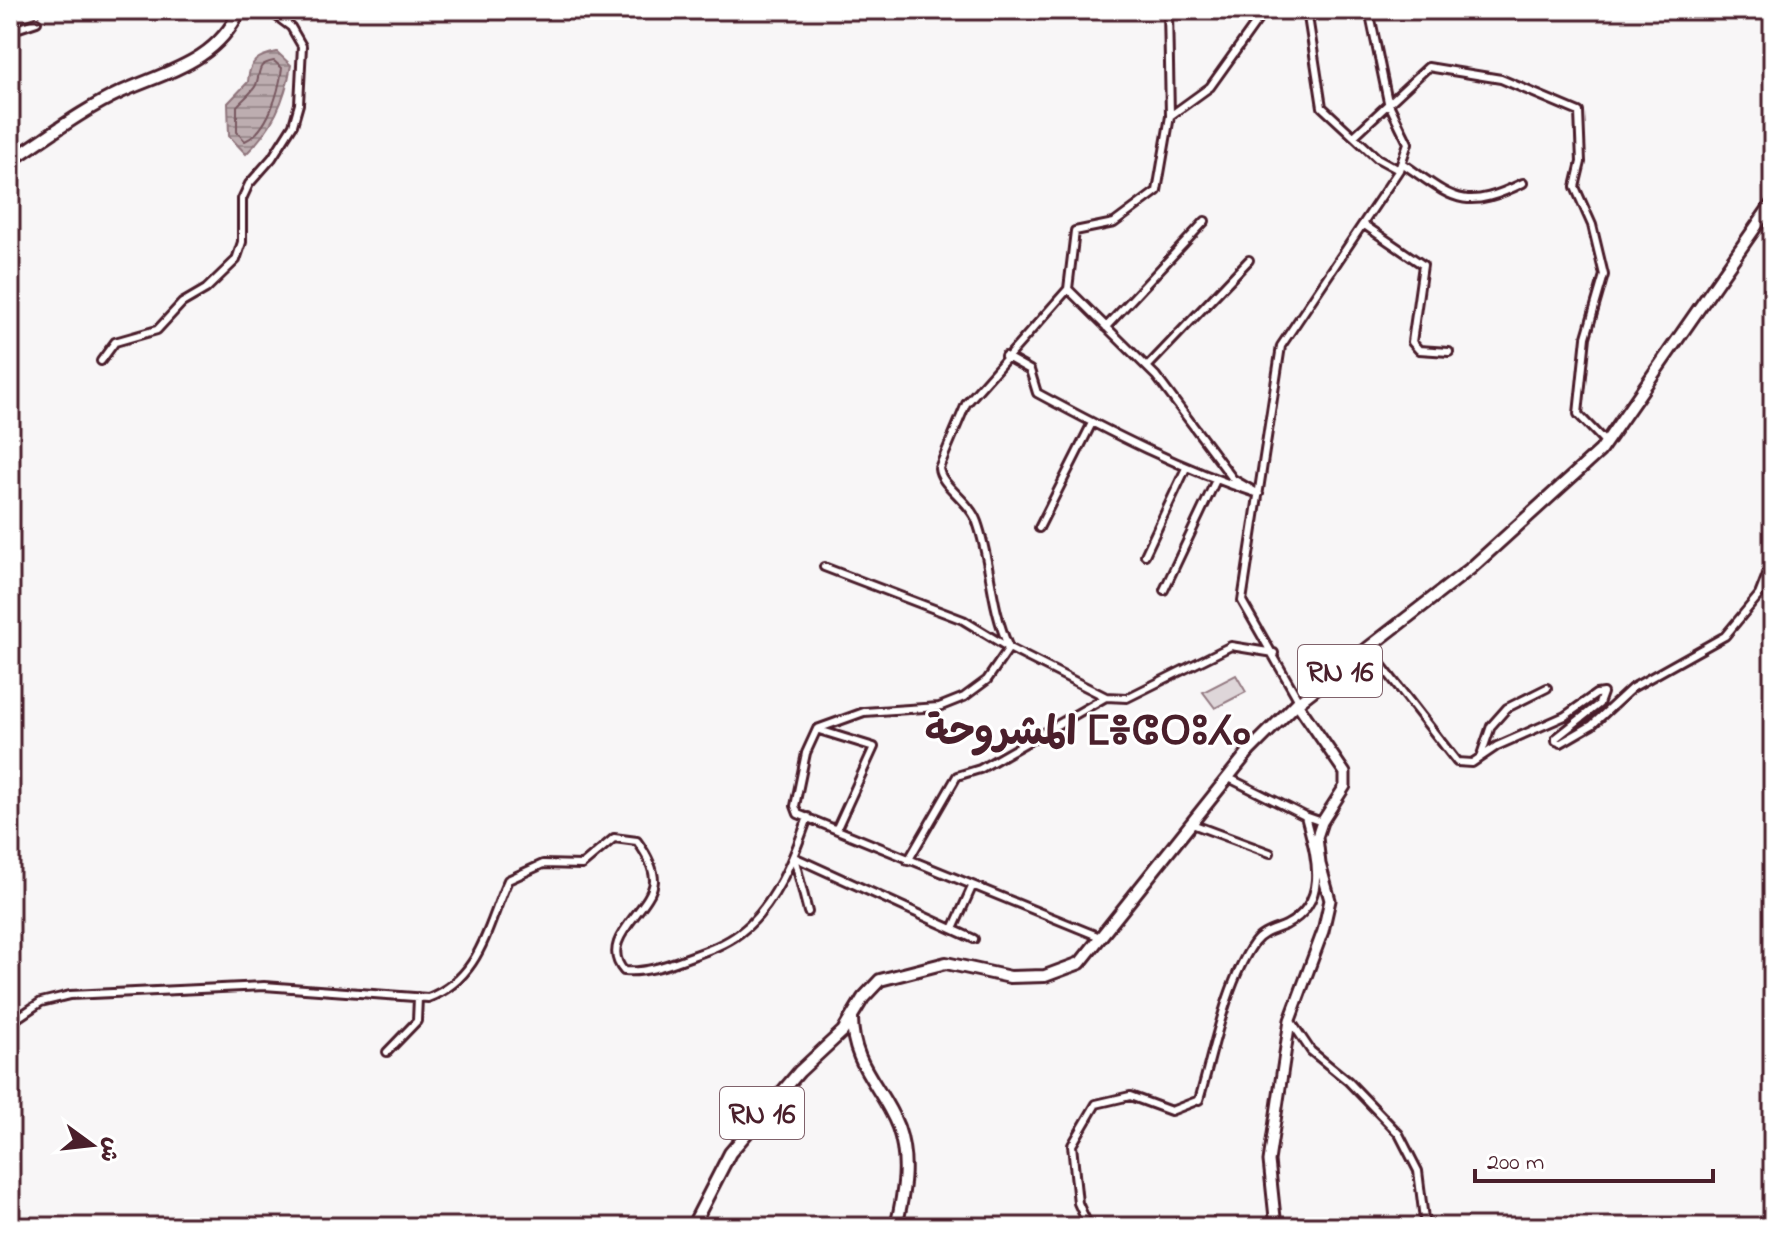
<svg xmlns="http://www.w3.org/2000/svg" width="1783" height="1237" viewBox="0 0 1783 1237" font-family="'Indie Flower','Playpen Sans Arabic','Noto Sans Tifinagh',sans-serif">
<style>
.grass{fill:#ded6d9;stroke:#947a82;stroke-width:2}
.water{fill:url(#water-rules);stroke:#8f747b;stroke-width:2}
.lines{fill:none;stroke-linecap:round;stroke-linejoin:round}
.shore{stroke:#785860;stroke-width:2}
.minor-casing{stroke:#4a1f2b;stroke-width:12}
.secondary-casing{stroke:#4a1f2b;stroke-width:15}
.primary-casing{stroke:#4a1f2b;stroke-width:16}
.minor{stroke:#fff;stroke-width:6}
.secondary{stroke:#fff;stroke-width:9}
.primary{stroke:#fff;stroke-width:10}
.labels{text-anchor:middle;stroke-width:6;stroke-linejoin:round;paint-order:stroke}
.shield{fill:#fff;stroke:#80626b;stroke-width:2}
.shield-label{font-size:30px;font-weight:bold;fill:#4a1f2b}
.district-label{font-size:40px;font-weight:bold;fill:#4a1f2b;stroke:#fff}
</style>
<defs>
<pattern id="water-rules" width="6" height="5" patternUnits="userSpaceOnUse" patternTransform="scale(2)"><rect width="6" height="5" fill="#bdadb0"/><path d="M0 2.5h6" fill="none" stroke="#9c8c8f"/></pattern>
</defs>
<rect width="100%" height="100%" fill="#f8f6f7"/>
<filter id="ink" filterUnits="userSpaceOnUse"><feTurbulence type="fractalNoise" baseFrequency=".0125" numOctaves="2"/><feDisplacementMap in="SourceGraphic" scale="16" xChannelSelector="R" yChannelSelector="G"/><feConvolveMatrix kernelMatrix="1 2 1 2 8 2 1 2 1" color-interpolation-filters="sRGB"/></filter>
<g filter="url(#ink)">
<path class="grass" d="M1236,675L1246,692L1215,708L1203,692Z"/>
<path class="water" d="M277,52L291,65C285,101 272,129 246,154L229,136L228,103L248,82C249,61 257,56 277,52Z"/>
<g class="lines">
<path class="shore" d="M274,61L282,68C279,92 268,131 245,141L237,132V106C242,100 252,93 256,85C261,71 256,64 274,61Z"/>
<g class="minor-casing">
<path id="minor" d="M1168,10L1170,116
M1369,10L1388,102L1408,143L1399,170
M10,31L37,22
M1354,136L1428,67L1501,79L1579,112L1581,162L1575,187L1592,225L1604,275L1586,337L1578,414L1606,443
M1402,163C1453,198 1462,213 1523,183
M1363,224L1423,265L1412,342L1419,350L1449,352
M1068,289L966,404L939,468C940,485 970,501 977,522C992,564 989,603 1009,648L987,680L964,697L939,707L864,712L817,729L806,753L795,806L798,814L1100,937
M1106,327L1205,221
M1005,356L1030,370L1037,393C1109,432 1181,469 1259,494L1233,479L1156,376L1068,289L1075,231L1114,223L1157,191L1170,116L1210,87L1265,10
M101,361L115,342L157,330L182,303L206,289L236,260L242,242V199L249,184L272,158L293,125L299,104L302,46L291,27L268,10
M1147,367L1249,260
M1039,528L1092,423
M1145,555L1186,468
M824,567L963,620L1009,648L1106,697L1127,698L1231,646L1274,653
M1164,590L1216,480
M1369,649L1457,762L1472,763L1497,746L1565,716L1596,694L1603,693L1599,704L1556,738V741L1561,743L1592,725L1632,688L1725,636L1759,595L1773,559
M1299,701L1242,601L1281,346L1399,170L1377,158L1322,107L1307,10
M819,730L874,747L837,828
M1481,755L1491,726L1507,708L1547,688
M1229,778L1305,816
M1192,824L1270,853
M794,857L974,939
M794,857L808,912
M908,861L957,776L980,769L1106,697
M953,929L972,887
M1290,1020L1311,1051L1348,1081L1399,1134L1418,1171L1425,1227
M10,1023L41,1002L70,995L264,986L428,998C481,978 487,926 508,880L543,864L582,865L614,838L637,841C645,852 654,867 654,881C652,910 596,939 624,971C644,973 665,966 684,959C703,952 723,946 740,933C775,907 794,857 808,817
M387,1052L417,1021L418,997
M1089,1227L1078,1203L1072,1145L1096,1104L1130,1096L1171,1111L1199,1100C1213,1053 1226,982 1254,943C1262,932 1275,930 1286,925C1331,901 1315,855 1305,816L1322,822"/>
</g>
<g class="secondary-casing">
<path id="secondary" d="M1276,1227L1269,1161L1290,1020L1323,931L1330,900L1320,864L1317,837L1322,822L1345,786V773L1297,703"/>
</g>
<g class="primary-casing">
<path id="primary" d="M10,161C46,138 82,110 121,92C168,71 216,62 240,10
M852,1018C852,1066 882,1086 898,1127C910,1161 904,1193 896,1227
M692,1227L730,1153L799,1072L843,1031L863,998L880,980L946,963L1010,977L1045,976L1080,963L1249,751L1297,703L1470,569L1600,451L1773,202"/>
</g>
<use href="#minor" class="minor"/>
<use href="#secondary" class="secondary"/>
<use href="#primary" class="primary"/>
</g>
</g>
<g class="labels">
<g class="shield">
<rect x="1298" y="645" width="84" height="52" rx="6"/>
<rect x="720" y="1087" width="84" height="52" rx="6"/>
</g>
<g class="shield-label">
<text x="1340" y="681">RN 16</text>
<text x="762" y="1123">RN 16</text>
</g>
<g class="district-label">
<text x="1088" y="744">المشروحة ⵎⴻⵛⵔⵓⵃⴰ</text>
</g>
</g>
<rect width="1783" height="1237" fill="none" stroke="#fff" stroke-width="40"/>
<rect x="20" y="20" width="1743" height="1197" fill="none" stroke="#4a1f2b" stroke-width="3" filter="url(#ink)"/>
<g transform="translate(92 1145) rotate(105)" stroke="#ffffff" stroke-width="6" paint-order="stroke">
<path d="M0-6L14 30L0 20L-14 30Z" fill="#4a1f2b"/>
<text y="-12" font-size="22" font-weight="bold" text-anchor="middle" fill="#4a1f2b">ش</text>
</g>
<path d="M1475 1169v12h238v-12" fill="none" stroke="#4a1f2b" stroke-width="4"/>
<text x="1487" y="1169" font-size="24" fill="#4a1f2b" stroke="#ffffff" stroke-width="6" paint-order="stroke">200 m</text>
</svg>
